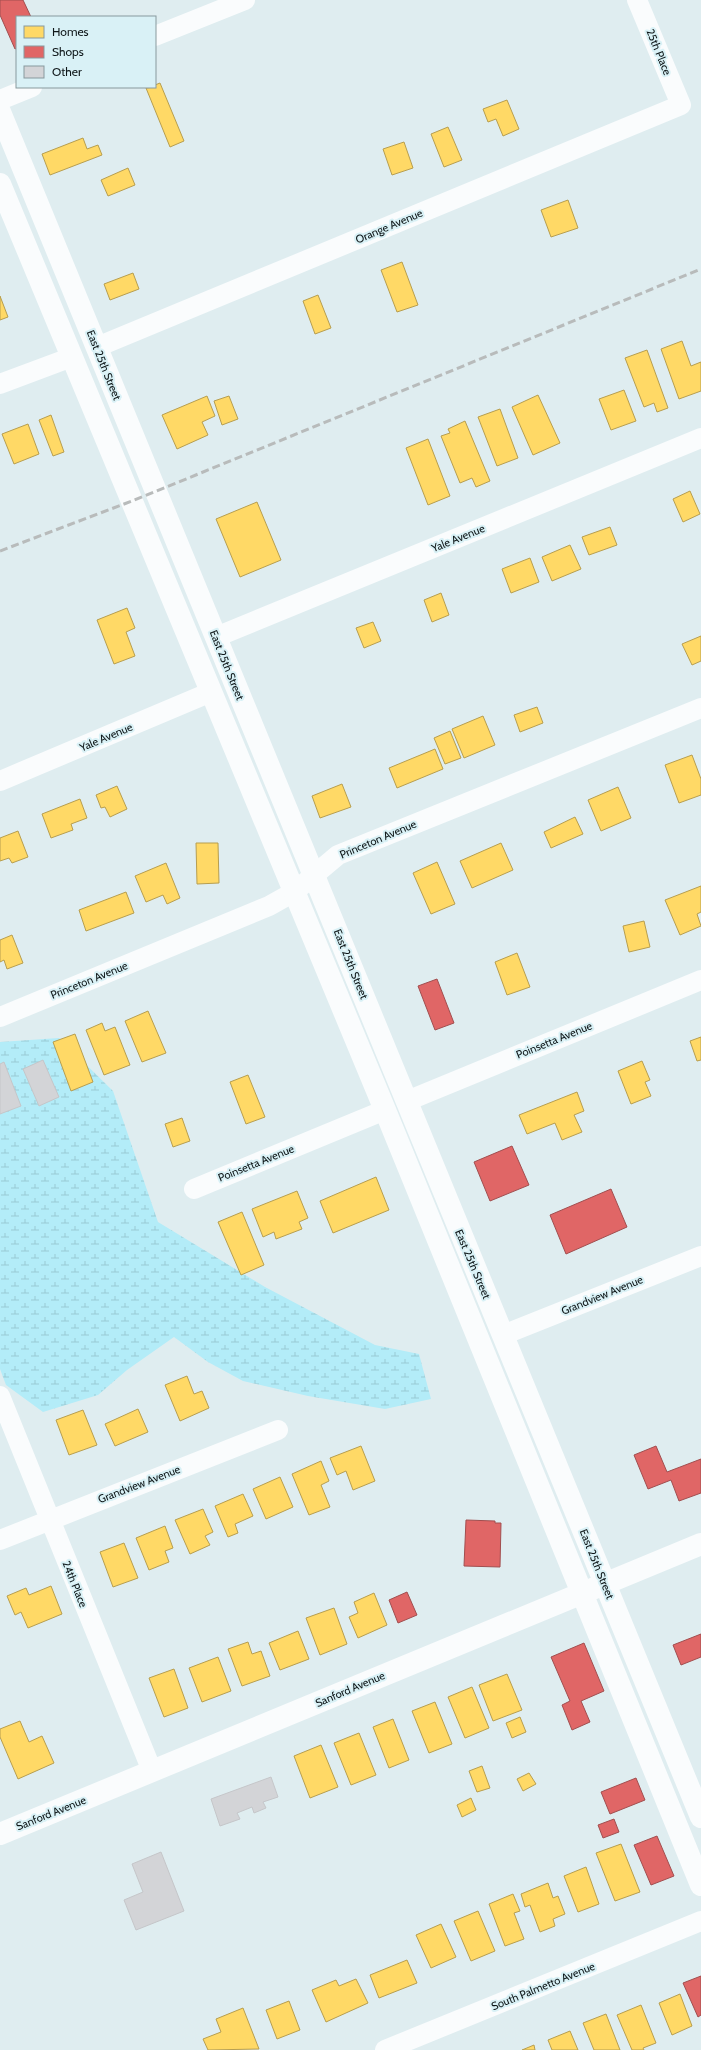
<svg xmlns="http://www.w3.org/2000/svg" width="701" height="2050" viewBox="0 0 701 2050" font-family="Cabin,sans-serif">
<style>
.wetland{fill:url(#wetland-marsh)}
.homes{fill:#ffd966;stroke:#b79e4f}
.shops{fill:#e06666;stroke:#a14e4f}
.building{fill:#d3d4d7;stroke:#c5c6c9}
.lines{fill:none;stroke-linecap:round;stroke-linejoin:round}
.minor{stroke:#fafcfd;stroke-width:20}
.secondary{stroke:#fafcfd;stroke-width:22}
.primary{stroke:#fafcfd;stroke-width:22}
.rail{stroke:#b8bbbb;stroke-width:3;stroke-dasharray:8 4;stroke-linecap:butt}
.labels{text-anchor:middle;stroke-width:4;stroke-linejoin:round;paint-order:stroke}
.street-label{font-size:11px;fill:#0e1618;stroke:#d9f1f6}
</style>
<defs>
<pattern id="wetland-marsh" width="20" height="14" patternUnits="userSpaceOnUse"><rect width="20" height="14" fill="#b3ecf8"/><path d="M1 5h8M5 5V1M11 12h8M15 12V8" fill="none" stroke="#99cad4"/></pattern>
</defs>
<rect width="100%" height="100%" fill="#dfedf0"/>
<path class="wetland" d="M59,1038L113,1091L158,1222L265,1287L375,1345L419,1354L431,1399L385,1409L308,1396L243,1381L208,1362L174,1337L127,1370L98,1395L43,1412L6,1385L0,1369V1042Z"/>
<path class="homes" d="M160,83L184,141L170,147L146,88L155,87V85Z
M507,100L519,129L503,136L496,119L488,122L483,109Z
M448,127L462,160L444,167L431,134Z
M83,138L87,149L98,145L102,155L50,175L42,154Z
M404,142L413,168L392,175L383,149Z
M128,168L135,185L108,196L101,180Z
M568,200L578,228L551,237L541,210Z
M402,262L418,305L397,312L381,270Z
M133,273L139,289L110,300L104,284Z
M318,295L331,328L315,334L303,301Z
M0,296L8,317L0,320Z
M682,341L691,366L701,362V391L679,399L661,349Z
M647,350L668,408L657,412L654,403L644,407L625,358Z
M624,390L636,421L611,430L599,399Z
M538,395L560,443L533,455L512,407Z
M207,396L215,416L202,422L208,435L177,449L162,415Z
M229,396L238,419L222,425L214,401Z
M500,409L518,458L497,466L478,417Z
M51,415L64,452L53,456L39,420Z
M465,421L490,481L476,487L472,478L460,483L441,436L450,433L448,429Z
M28,424L39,454L14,464L2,434Z
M428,439L450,496L428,505L406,448Z
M690,491L700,514L683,522L673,499Z
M257,502L281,560L240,577L216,519Z
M610,527L617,545L589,555L582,537Z
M570,545L581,569L552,581L542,557Z
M530,558L539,582L511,593L502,569Z
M441,593L449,615L432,622L424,600Z
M127,608L135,628L126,632L135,656L114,664L97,620Z
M373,622L381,641L364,648L356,628Z
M701,636V661L692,665L682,644Z
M537,707L543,723L520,732L514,715Z
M483,716L495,745L464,758L452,729Z
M450,731L461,758L445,764L434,738Z
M435,749L443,769L397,788L389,768Z
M692,755L701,779V795L679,803L665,765Z
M342,784L351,807L320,818L312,796Z
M117,786L127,809L110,817L105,807L101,808L96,795Z
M618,787L631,818L601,831L588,800Z
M80,799L87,818L71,824L73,830L51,838L42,814Z
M575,817L583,834L551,848L544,832Z
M18,831L28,857L12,863L9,858L0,861V838Z
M196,843H218L219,883L197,884Z
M501,843L513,870L472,888L460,861Z
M437,862L455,904L431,914L413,873Z
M166,863L180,898L167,904L163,895L146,902L135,876Z
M701,886V912L697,914L701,926L680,935L665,900Z
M126,892L134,913L86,931L79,910Z
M644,921L650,947L629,952L623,926Z
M12,935L23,963L7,969L4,960L0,962V940Z
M517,953L530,987L507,995L495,962Z
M148,1011L166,1053L142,1062L125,1021Z
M102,1023L105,1031L115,1027L130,1065L104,1075L86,1030Z
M75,1034L93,1082L71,1091L53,1042Z
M701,1037V1060L697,1061L690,1041Z
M642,1061L650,1080L645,1082L651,1096L631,1104L618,1071Z
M248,1075L265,1117L246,1124L230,1082Z
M577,1092L584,1111L574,1115L582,1132L562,1140L555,1123L527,1134L519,1115Z
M182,1118L190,1141L173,1147L165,1124Z
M376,1177L389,1210L333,1233L320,1201Z
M297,1191L308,1218L299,1222L302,1229L276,1239L274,1232L263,1237L252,1209Z
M242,1212L264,1265L241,1275L218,1222Z
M187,1376L194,1394L202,1391L209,1408L180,1421L165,1385Z
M138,1409L148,1432L115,1446L105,1424Z
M83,1410L97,1445L69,1455L56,1420Z
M361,1446L375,1481L353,1490L346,1471L337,1475L330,1458Z
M321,1461L329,1481L321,1485L330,1507L309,1515L292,1474Z
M280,1477L293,1507L266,1519L253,1489Z
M243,1494L253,1516L235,1524L238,1533L228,1537L215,1506Z
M203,1509L213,1532L205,1536L210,1545L190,1554L175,1520Z
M165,1526L173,1548L165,1551L169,1562L149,1570L136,1538Z
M124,1543L138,1578L113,1587L100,1552Z
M51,1586L62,1614L28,1628L21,1612L15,1615L7,1596L26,1588L29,1595Z
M374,1593L387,1625L358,1638L349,1617L358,1613L354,1602Z
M334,1608L347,1644L320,1655L306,1618Z
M298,1631L309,1659L280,1670L269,1643Z
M248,1642L252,1654L261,1651L270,1676L242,1686L228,1649Z
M218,1657L231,1691L202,1702L189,1668Z
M174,1669L188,1708L164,1717L149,1678Z
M507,1674L522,1710L493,1721L479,1685Z
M472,1687L489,1728L465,1738L448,1697Z
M435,1702L452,1744L429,1753L412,1711Z
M520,1717L526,1732L512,1738L506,1723Z
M393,1719L409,1760L389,1768L373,1727Z
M20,1721L29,1742L42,1736L54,1763L18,1779L0,1737V1729Z
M359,1733L376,1775L351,1785L334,1743Z
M321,1745L338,1787L310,1798L294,1756Z
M482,1766L490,1788L477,1792L469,1771Z
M529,1773L536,1784L523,1791L517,1779Z
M471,1798L476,1810L462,1817L457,1805Z
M621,1844L640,1892L615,1901L596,1853Z
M586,1867L599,1904L578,1912L564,1876Z
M548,1883L553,1898L558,1896L565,1914L553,1919L555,1926L540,1932L530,1905L525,1907L521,1894Z
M513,1894L520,1911L514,1913L524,1939L505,1946L489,1904Z
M478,1911L495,1951L471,1961L454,1921Z
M441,1924L456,1957L431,1968L416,1935Z
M407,1960L417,1983L379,1998L370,1975Z
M356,1979L368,2003L326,2022L312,1990L336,1980L339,1986Z
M680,1994L692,2026L672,2035L659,2003Z
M289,2001L300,2030L277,2039L266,2010Z
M641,2005L656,2043L643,2048L644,2050H632L617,2015Z
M243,2008L259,2049L208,2050L203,2039L221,2032L216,2019Z
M606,2014L620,2050H594L583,2023Z
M570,2031L578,2050H552L548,2040Z
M534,2045L535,2050H522Z"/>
<path class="shops" d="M0,0H23L31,17H17V48L15,49L0,15Z
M437,979L454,1023L435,1030L418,986Z
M512,1146L529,1185L490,1201L474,1162Z
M611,1189L627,1227L566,1254L550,1215Z
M656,1446L667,1472L701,1459V1493L679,1501L671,1480L648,1489L634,1455Z
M466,1520L495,1521V1523H501L500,1567L464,1566Z
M407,1592L417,1615L398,1623L389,1600Z
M701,1634V1657L681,1665L673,1645Z
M584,1643L604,1691L581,1701L590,1722L572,1730L562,1705L570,1701L551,1657Z
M636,1778L645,1800L610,1814L601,1792Z
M614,1819L619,1832L603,1838L598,1825Z
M657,1836L674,1876L651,1885L634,1845Z
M701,1976V2015L698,2017L683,1983Z"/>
<path class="building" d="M43,1060L59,1097L39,1106L23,1069Z
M4,1062L21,1106L0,1114V1064Z
M271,1777L278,1797L263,1802L266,1808L254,1813L252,1807L237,1813L240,1819L220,1826L211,1799Z
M161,1852L184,1911L136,1930L124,1900L143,1892L132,1864Z"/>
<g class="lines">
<path class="minor" d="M155,36L245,0
M0,100L32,87
M97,347L681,105L637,0
M0,384L72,357
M216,637L701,438
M0,781L211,692
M0,1017L269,906L294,892L338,855L701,708
M407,1101L701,980
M194,1189L385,1110
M503,1335L701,1256
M0,1396L152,1771
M0,1540L278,1430
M385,2050L701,1921"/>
<path class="secondary" d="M0,1834L701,1544"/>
<path class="primary" d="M0,112L701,1817
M0,184L385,1110L701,1885"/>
<path class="rail" d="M0,551L132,501L701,269"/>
</g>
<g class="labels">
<g class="street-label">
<text transform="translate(659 52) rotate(68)" y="4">25th Place</text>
<text transform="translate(389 226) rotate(-23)" y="4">Orange Avenue</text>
<text transform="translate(104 365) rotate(68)" y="4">East 25th Street</text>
<text transform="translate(458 538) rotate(-22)" y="4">Yale Avenue</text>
<text transform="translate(227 665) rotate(68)" y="4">East 25th Street</text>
<text transform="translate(106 737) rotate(-23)" y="4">Yale Avenue</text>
<text transform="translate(378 839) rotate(-23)" y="4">Princeton Avenue</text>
<text transform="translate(351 964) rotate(68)" y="4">East 25th Street</text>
<text transform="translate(89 980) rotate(-22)" y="4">Princeton Avenue</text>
<text transform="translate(554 1040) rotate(-22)" y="4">Poinsetta Avenue</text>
<text transform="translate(256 1163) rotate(-22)" y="4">Poinsetta Avenue</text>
<text transform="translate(473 1264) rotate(67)" y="4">East 25th Street</text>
<text transform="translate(602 1295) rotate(-22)" y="4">Grandview Avenue</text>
<text transform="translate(139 1484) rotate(-21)" y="4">Grandview Avenue</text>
<text transform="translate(597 1564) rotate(68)" y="4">East 25th Street</text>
<text transform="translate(75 1584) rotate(68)" y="4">24th Place</text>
<text transform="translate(350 1689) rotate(-23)" y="4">Sanford Avenue</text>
<text transform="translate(51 1813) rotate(-22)" y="4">Sanford Avenue</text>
<text transform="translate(543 1986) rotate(-22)" y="4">South Palmetto Avenue</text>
</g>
</g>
<rect x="16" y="16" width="140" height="72" fill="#d9f1f6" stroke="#88999d"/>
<rect x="24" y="26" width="20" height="12" fill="#ffd966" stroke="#88999d"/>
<text x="52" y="36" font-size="12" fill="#0e1618">Homes</text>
<rect x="24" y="46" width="20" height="12" fill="#e06666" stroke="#88999d"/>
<text x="52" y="56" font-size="12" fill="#0e1618">Shops</text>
<rect x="24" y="66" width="20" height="12" fill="#d3d4d7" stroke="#88999d"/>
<text x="52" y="76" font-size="12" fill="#0e1618">Other</text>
</svg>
